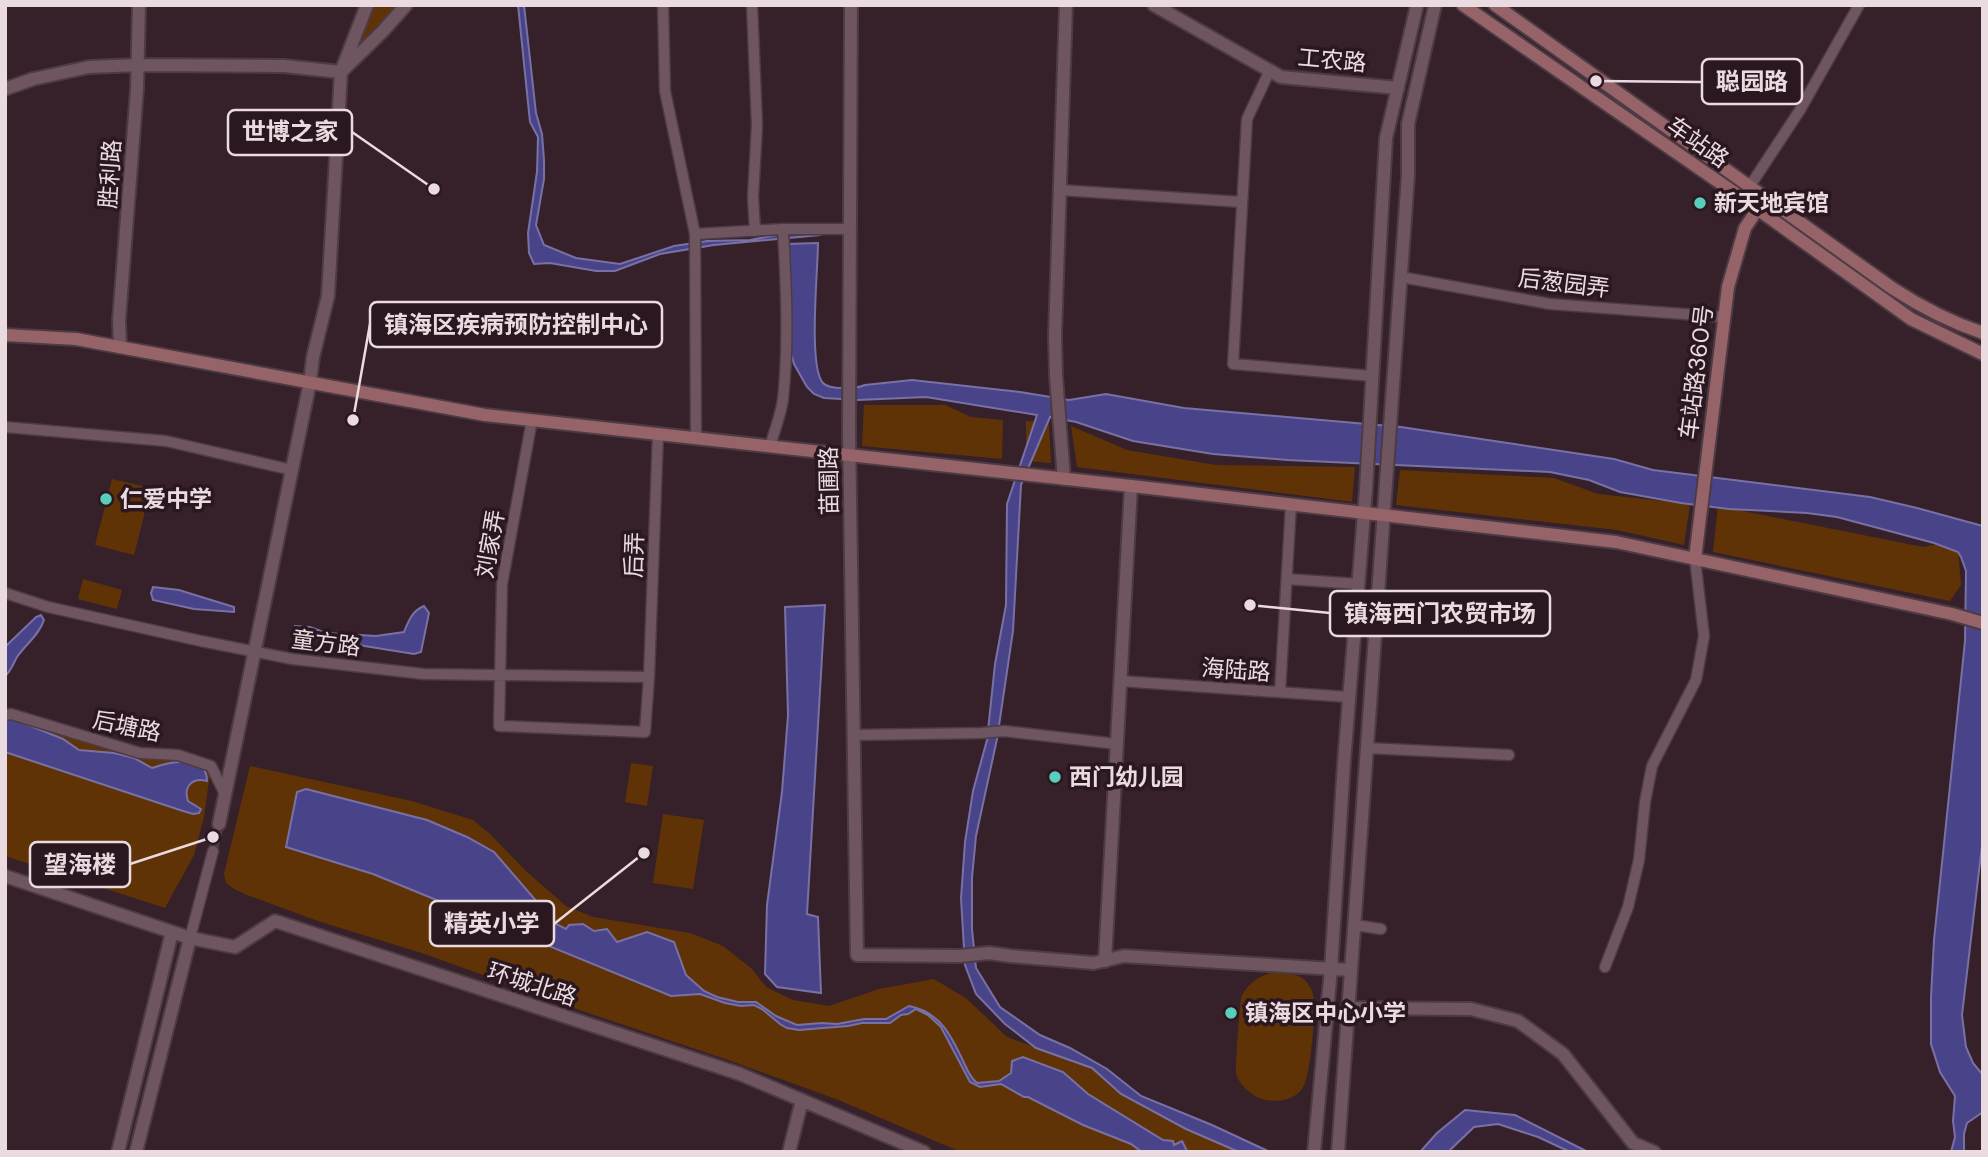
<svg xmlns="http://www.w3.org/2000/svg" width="1988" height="1157" viewBox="0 0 1988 1157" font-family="'DM Sans','Noto Sans SC',sans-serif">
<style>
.green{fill:#603307}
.water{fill:#49448a;stroke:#7971a4;stroke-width:2}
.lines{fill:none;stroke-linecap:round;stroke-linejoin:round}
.minor-tunnel{stroke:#513c45;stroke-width:10;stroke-dasharray:10 5;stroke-linecap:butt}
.minor-casing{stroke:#4d3b44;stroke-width:13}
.tertiary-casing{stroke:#4d3b44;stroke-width:16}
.secondary-casing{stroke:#4d3b44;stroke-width:16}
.minor{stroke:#6e5560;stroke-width:10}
.tertiary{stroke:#6e5560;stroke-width:12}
.secondary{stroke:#966369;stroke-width:12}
.poi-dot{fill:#5acebd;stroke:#2b1720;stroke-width:2.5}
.labels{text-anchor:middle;stroke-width:7;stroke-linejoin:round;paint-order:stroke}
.street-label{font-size:23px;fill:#eadbe1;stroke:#2b1720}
.poi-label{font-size:23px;font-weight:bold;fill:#eadbe1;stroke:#2b1720;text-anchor:start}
.leader{fill:none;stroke:#eadbe1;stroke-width:2.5}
.callout-dot{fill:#eadbe1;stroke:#2b1720;stroke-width:2.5}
.callout{fill:#2b1720;stroke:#eadbe1;stroke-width:2.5}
.callout-label{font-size:24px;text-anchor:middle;font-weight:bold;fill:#eadbe1}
</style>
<rect width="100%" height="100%" fill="#36202a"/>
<path class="green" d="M367,5H405L341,72Z
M864,405H945L971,417L1003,420L1002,459L862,446Z
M1026,421L1049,422L1051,463L1026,461Z
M1071,426L1127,450L1216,465L1355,467L1352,502L1077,467Z
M1400,470L1554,478L1598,494L1690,504L1684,545L1617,530L1396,505Z
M112,479L151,488L134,555L95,545Z
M1718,506L1923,547L1943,543L1958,549L1961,585L1950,601L1713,552Z
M83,579L122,590L117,609L78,599Z
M5,715L140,753L178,755L211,766L204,817L194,855L165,908L5,856Z
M631,763L653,766L647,806L625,802Z
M250,766L412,801L473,820L489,833L526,871L566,906L593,917L690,933L723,946L752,969L766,987L793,1000L829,1006L879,989L934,979L967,999L1007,1037L1092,1068L1121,1094L1186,1129L1239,1152H961L836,1099L725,1059L585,1012L425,954L318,921L247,895L234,889L226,883L224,874Z
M663,814L704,820L693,889L653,883Z
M1274,972C1284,973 1297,973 1305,980C1308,983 1312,990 1313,994C1316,1010 1311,1077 1302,1089C1293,1101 1275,1103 1262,1099C1252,1096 1238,1084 1236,1073C1235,1068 1240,1003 1241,998C1246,984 1261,975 1274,972Z"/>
<path class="water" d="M518,5H524L536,113L542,134L544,160V179L536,225L544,245L576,258L620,264L674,246L707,241L750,240L825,226L820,235L714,245L660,254L615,271H596L550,263L534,264L529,253L528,233L537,172L538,137L530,122Z
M818,243C818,269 808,367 823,383C829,390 856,389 865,385L912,380L1020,392L1069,400L1106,394L1184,408L1401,427L1614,459L1653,470L1870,497L1917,508L1983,526V837L1962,1015L1966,1047L1973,1063L1983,1075V1112L1967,1123L1964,1134V1152H1951L1955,1137L1953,1121L1955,1096L1940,1072L1931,1044V997L1934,940L1965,641L1966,571L1961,557L1958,552L1934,543L1837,517L1807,513L1729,509L1681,503L1620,492L1589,480L1550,472L1287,460L1213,454L1133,441L1076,422L1050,417L1021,485L1013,631L997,739L976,836L972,878V929L976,968L1000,1007L1040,1035L1070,1048L1107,1069L1141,1096L1212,1125L1270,1152H1239L1186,1129L1121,1094L1092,1068L1036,1048L1005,1024L976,994L965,965L961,898L965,842L973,791L987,740L995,664L1006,605L1007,504L1037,415L926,397L858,400L824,398L814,394L807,387L794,364L786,336L785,244Z
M153,587L179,590L234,607V612L194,609L153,600L151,593Z
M825,605L807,914L818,917L821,993L777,987L765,974L767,905L782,792L788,715L785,607Z
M424,606L429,613L421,652L414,654L296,635L294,630L295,626L310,627L326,633L376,636L404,632C409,620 412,611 424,606Z
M41,615L44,620C39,635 26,644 17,657C13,664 11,671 5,676V647L36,617Z
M11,718L63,739L79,750L114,753L134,758L152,768C169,762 207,753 207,781C193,777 183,786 188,801L201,809L199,813L193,814L180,810L5,752V722Z
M306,789L427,820L467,837L494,852L556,924L566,929L569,925L583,924L594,931L607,929L617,942L647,932L674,942L686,975L704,991L717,997L738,1002H756L776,1016L797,1025L822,1023L837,1024L864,1019H886L909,1006C941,1012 952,1037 965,1065C968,1072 971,1078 977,1083L999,1081L1011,1073L1012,1061L1023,1057L1063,1072L1088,1094L1163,1140L1173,1141L1174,1145L1182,1141L1187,1151L1194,1152H1142L1131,1144L1083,1125L1028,1097H1024L1001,1084L980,1087L970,1082L941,1027L928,1015L916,1009L908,1014L901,1015L890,1023H862L848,1026L799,1030L787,1028L780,1024L762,1009L754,1005L741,1006L725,1003L700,994L671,996L373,874L286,847L297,792Z
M1465,1110L1515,1115L1588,1152H1570L1538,1137L1498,1124L1474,1127L1448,1152H1420L1437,1133Z"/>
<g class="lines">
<path class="minor-tunnel" d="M213,851L219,824"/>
<g class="minor-casing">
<path id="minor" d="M663,5L665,91L695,234L696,438
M752,5L757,125L753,197L755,231
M1270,70L1247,119L1233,364L1373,376
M1060,190L1242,202
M1742,198L1800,110L1859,5
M695,234L783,229H850
M1401,277L1550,304L1724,317
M532,420L502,584L499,726L645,732L649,677L658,434
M5,427L166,441L292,470
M770,447C774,431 781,415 783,399C789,343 786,285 783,229
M1287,579L1359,584
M5,593L48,607L201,641L292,659L424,674L649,677
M1120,681L1349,697
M1280,692L1291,504
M5,715L11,714L140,753L178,755L211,766L225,794
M854,735L981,733L1004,731L1117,744
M1367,748L1509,755
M1355,925L1381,929
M190,938L213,851
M1605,967L1628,907L1639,860L1645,802L1652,766L1696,680L1704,636L1695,559"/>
</g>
<g class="tertiary-casing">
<path id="tertiary" d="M851,5L849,431L857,955L960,956L989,953L1011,956L1094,963L1124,956L1351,970
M1154,5L1281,77L1398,88
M5,89L33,79L89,67L138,65L284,66L341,72L367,5
M120,347L119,320L137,89L139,5
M1064,479L1056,376L1055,336L1066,5
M219,824L310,382L313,357L328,296L341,72L383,31L406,5
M5,876L190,938L235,947L275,921L740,1074L924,1152
M1105,961L1131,486
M1348,1008L1471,1009L1518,1021L1563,1054L1633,1143L1654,1152
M118,1152L172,932
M136,1152L190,938
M789,1152L802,1100
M1314,1152L1331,969L1344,762L1366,489L1386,138L1417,5
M1338,1152L1408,176V124L1435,5"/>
</g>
<g class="secondary-casing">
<path id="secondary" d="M1463,5L1742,198L1911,319L1983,354
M1495,5L1892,288C1921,307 1950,322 1983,333
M5,335L76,339L485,415L1149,488L1616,542L1952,614L1983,623
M1695,559L1728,287L1745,228L1761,204"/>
</g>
<use href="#minor" class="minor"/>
<use href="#tertiary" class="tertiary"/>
<use href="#secondary" class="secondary"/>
</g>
<g class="poi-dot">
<circle cx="1700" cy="203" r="7"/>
<circle cx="106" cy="499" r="7"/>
<circle cx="1055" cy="777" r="7"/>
<circle cx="1231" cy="1013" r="7"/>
</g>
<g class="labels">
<g class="street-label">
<text transform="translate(1332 60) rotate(5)" y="8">工农路</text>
<text transform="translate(1698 142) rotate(35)" y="8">车站路</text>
<text transform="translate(110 174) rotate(-86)" y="8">胜利路</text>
<text transform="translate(1564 283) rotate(7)" y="8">后葱园弄</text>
<text transform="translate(1696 372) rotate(-83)" y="8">车站路360号</text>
<text transform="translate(829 481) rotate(-91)" y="8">苗圃路</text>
<text transform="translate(490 544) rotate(-80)" y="8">刘家弄</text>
<text transform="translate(634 555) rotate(-88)" y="8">后弄</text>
<text transform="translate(326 643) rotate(7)" y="8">童方路</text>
<text transform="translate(1236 670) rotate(4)" y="8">海陆路</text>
<text transform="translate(127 726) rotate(12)" y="8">后塘路</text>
<text transform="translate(532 984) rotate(18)" y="8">环城北路</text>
</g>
<g class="poi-label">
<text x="1714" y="211">新天地宾馆</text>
<text x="120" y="507">仁爱中学</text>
<text x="1069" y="785">西门幼儿园</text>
<text x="1245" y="1021">镇海区中心小学</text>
</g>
</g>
<path class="leader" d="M1596 81L1702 82M434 189L352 132M353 420L370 324M1250 605L1330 613M213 837L130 864M644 853L554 924"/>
<g class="callout-dot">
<circle cx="1596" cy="81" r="7"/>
<circle cx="434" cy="189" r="7"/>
<circle cx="353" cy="420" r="7"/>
<circle cx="1250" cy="605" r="7"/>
<circle cx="213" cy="837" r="7"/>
<circle cx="644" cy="853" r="7"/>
</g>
<g class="callout">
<rect x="1702" y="59" width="100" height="45" rx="7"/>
<rect x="228" y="110" width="124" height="45" rx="7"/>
<rect x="370" y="302" width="292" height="45" rx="7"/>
<rect x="1330" y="591" width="220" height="45" rx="7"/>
<rect x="30" y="842" width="100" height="45" rx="7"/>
<rect x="430" y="901" width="124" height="45" rx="7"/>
</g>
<g class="callout-label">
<text x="1752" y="90">聪园路</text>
<text x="290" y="140">世博之家</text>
<text x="516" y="333">镇海区疾病预防控制中心</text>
<text x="1440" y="622">镇海西门农贸市场</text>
<text x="80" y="873">望海楼</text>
<text x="492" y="932">精英小学</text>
</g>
<rect width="1988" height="1157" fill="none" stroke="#eadbe1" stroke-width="14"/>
</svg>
